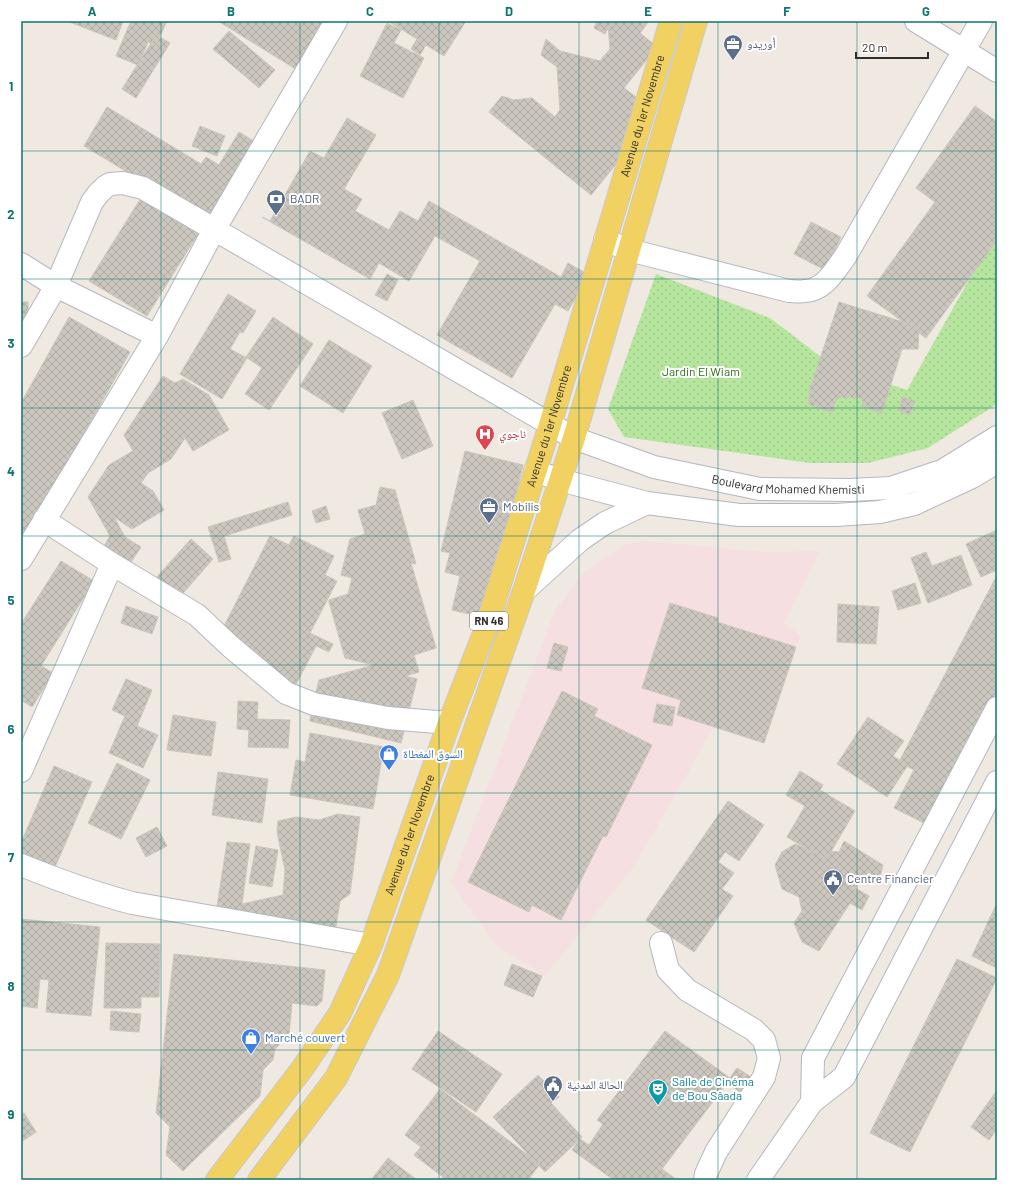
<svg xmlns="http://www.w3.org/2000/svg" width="1018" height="1201" viewBox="0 0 1018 1201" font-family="Barlow,'Noto Naskh Arabic',sans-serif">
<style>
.medical{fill:#f5dfe0}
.garden{fill:url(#garden-dots)}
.building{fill:url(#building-cross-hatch);stroke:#cbc5ba}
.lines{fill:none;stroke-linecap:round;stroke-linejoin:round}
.minor-casing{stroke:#b4b7c1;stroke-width:24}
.tertiary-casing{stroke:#b4b7c1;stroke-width:24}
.secondary-casing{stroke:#b4b7c1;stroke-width:24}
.primary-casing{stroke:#c9c9c9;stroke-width:24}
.minor{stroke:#fff;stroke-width:22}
.tertiary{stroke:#fff;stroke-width:22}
.secondary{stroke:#fff;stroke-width:22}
.primary{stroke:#f2d163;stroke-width:22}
.grid{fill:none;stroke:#0f766e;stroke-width:1;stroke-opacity:0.55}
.labels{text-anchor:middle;stroke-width:4;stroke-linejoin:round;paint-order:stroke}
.shield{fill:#fff;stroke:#6d6d6d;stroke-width:1}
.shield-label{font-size:11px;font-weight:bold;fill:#2e2e2e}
.service-label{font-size:12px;fill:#4e5e75;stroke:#fff;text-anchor:start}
.street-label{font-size:12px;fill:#2e2e2e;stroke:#fff}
.park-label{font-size:12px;fill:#2c6e1b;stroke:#fff}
.health-label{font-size:12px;fill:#be3a42;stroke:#fff;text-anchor:start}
.shop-label{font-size:12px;fill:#366cbe;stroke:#fff;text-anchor:start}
.culture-label{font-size:12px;fill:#0d838f;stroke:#fff;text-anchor:start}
.neatline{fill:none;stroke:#0f766e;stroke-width:1.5}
.grid-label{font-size:13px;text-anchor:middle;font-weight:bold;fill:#0f766e}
</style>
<defs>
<pattern id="garden-dots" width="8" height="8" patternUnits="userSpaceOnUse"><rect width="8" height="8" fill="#b6e59e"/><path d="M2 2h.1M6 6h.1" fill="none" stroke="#9dc588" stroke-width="1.8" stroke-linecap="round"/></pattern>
<pattern id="building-cross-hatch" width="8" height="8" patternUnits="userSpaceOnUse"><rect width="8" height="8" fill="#cbc7bf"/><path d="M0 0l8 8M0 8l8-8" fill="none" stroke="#afaba4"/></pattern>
</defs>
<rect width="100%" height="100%" fill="#efe9e1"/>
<path class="medical" d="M646,541L764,552L820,551L784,623L801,636L755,724L727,704L635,865L545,976L496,945L451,883L555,611L583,573L625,544Z"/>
<path class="garden" d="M997,230V404L928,448L868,463H810L624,437L608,409L656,274L770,318L829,363L907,390Z"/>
<path class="building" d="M67,21H123L116,40Z
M131,21H167L156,45L148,42L138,65L116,56Z
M218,21H312L314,22L315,21H334L302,73Z
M388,21H466L444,56L426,45L420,55L411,49L417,39Z
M597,21H612L605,34L594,28Z
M613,21H649L640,33L657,47L624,88L636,97L617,163L591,195L489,112L502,96L514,100L532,98L555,117L560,110L557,67L541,55L546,39L560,51L600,61L610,49L608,26Z
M387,23L401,30L394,43L424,58L403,98L360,76Z
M229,31L275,70L259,88L213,49Z
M156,35L170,43L136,98L122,89Z
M975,106L997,122V240L926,338L867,296L935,202L916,188Z
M107,107L201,164L206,157L219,165L239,132L255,142L207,220L84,146Z
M347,118L376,135L344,189L362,199L355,211L389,230L400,211L418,221L429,201L561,277L568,263L589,275L568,311L555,304L512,378L437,335L480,261L435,236L409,281L379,263L370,279L262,217L270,221L310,151L324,158Z
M200,126L225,136L217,156L192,146Z
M141,198L198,234L147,316L89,281Z
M811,222L841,237L825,270L794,254Z
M387,274L398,280L387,301L375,295Z
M228,294L256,311L243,333L240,332L230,349L247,358L222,399L180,374Z
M21,302H28V313L21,326Z
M839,302L919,327L918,349H902L882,413L862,406L863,398L837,397L832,412L809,405V392Z
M69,317L130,352L21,544V403Z
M273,317L313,344L269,410L245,394L262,368L246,357Z
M329,340L372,366L343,413L300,386Z
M163,376L175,383L183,379L209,395L229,430L193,451L185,438L171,459L148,473L141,483L153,491L164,510L132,529L114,517L125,537L141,547L125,571L103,548L110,536L88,497L109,465L133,451L124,435Z
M903,397L915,401L909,415L898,410Z
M413,400L433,446L402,459L382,413Z
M465,451L523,465L486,618L452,610L460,576L445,572L450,553L441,551Z
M380,487L395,490L416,564L411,563L436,648L414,655L419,672L405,676L417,679L401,743L310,721L311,712L319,680L374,665L345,658L329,602V600L348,594L352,578L341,575L350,539L365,534L358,510L376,505Z
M288,502L292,515L224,536L231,559L219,562L208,527Z
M326,506L330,519L316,523L312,511Z
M997,530V570L981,577L966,544Z
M270,536L289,545L294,536L334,556L325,575L337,581L310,633L333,644L329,652L316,646L291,694L216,642Z
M191,539L213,559L178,599L155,579Z
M926,552L932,566L961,555L972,585L928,603L911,558Z
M61,561L94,581L41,666L53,673L32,707L21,700V624Z
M995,579L997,580V718L938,830L894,808L914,770L899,762Z
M915,583L921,603L898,610L892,591Z
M670,603L718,618L717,622L796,647L764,743L677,715L681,700L642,688Z
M838,604L879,607L876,644L837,642Z
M126,606L158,617L152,634L121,623Z
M554,643L568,647L561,671L547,668Z
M126,679L152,690L137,726L158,735L143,768L109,753L125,716L112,710Z
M562,691L598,709L594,716L652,745L606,837L603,836L561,920L532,905L529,912L468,882Z
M238,701L258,702L257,719L290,720L288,748L248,747L249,730L237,729Z
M657,704L675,707L672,726L653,722Z
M173,715L216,722L211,756L167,750Z
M868,717L904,741L893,756L908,765L887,797L837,764Z
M310,733L384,747L373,809L290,795L296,760L305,762Z
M117,763L150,780L121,839L88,823Z
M54,766L92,782L52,874L21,860V843Z
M800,771L823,785L820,790L855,811L826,860L787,837L805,806L786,795Z
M218,772L268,779L262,823L212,815Z
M728,801L764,825L739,861L725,852L718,862L734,873L722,889L733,896L694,952L646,920Z
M338,814L360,817L350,894L340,901L335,932L216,913L227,842L250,844L242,904L283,895L285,870L277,832L278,821L296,817L319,820Z
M157,827L167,846L146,857L136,838Z
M844,841L883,865L880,877L867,885L859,880L855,888L869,896L862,910L850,903L819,951L802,942L794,923L802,911L799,897L782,889L775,865L782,852L795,844L824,857L827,851L839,852Z
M256,846L278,850L272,887L249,883Z
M997,903V968L972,956Z
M21,919L100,927L91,1016L46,1012L49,980L40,979L37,1008L21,1006Z
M106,943L160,944L159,997H141V1008H104Z
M174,954L325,970L322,1001L317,1006L292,1003L289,1035L275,1049L273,1060L263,1070L260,1096L183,1171L166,1155L170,1127L156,1113Z
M957,959L997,978L910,1152L870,1133Z
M512,964L542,976L533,997L504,985Z
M111,1011L141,1014L139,1032L110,1030Z
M438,1031L502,1074L476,1112L412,1069Z
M665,1031L730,1078L737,1068L751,1077L740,1092L727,1083L662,1169L677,1180H614L572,1150L580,1139L589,1145L603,1124L597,1120Z
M538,1075L559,1097L551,1103L582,1137L545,1172L493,1117Z
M440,1089L540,1164L528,1180H441L443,1177L414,1155L421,1147L405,1135Z
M997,1090V1129L989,1140L971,1127Z
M24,1113L36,1132L21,1142V1114Z
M388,1158L417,1180H371Z"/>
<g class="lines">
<g class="minor-casing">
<path id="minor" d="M916,21L997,71
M605,240L629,250L789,291C794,291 800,292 805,291C825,290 835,270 845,257L981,21
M21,264L56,286L157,336
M21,346L56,286L92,202L98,194L105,187L110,184L123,183L143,188L155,195L574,438
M21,559L157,336L214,230L336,21
M112,564L197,615L230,646L286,693L314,704L388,718L449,723
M21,771L112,564L44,520
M21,865C58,880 94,893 132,903L371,945
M661,943L668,970L687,990L754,1030L764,1040L769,1058L764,1077L716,1152L706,1174L705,1180"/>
</g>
<g class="tertiary-casing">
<path id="tertiary" d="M812,1102L813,1058L997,708
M758,1180L812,1102L844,1077L997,782"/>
</g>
<g class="secondary-casing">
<g id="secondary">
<path id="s1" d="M574,438L654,467L760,489L850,490L891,488L942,471L997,437"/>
<path d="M535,471L560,480L647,503L739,515H836L880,512L914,504L972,477L997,462"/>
<path d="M524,591L580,540L605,523L647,503"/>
</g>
</g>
<g class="primary-casing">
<g id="primary">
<path id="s2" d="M217,1180L302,1069L340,1013L371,945L449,723L486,628L550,425L671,21"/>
<path d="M259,1180L336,1078L388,975L524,591L574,438L696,21"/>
</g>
</g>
<use href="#minor" class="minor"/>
<use href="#tertiary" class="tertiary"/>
<use href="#secondary" class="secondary"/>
<use href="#primary" class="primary"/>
</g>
<path class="grid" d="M161,21V1180M300,21V1180M439,21V1180M579,21V1180M718,21V1180M857,21V1180M21,151H997M21,279H997M21,408H997M21,536H997M21,665H997M21,793H997M21,922H997M21,1050H997"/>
<defs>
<g id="office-pin" transform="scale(1)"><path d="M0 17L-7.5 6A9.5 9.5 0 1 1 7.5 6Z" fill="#5c6f8a" stroke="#fff"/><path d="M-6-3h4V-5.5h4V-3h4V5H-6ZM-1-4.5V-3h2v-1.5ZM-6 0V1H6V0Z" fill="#fff"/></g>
<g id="bank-pin" transform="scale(1)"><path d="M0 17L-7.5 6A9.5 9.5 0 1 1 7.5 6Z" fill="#5c6f8a" stroke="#fff"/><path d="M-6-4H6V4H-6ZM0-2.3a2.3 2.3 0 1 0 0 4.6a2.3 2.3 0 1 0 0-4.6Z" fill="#fff"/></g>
<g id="hospital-pin" transform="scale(1)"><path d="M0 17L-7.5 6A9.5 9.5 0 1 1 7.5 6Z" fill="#e0444e" stroke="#fff"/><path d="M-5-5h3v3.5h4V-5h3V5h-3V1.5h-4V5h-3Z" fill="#fff"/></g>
<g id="shop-pin" transform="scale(1)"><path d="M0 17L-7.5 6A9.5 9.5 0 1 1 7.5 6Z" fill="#3f7fe0" stroke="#fff"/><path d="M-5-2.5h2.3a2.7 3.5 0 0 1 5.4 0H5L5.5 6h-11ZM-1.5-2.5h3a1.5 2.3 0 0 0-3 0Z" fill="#fff"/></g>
<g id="civic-pin" transform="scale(1)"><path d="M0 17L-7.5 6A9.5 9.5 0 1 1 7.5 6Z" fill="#5c6f8a" stroke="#fff"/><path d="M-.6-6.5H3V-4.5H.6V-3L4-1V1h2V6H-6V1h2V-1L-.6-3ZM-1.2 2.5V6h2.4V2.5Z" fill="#fff"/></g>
<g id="theatre-pin" transform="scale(1)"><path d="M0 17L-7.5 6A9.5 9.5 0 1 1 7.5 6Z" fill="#0f9aa8" stroke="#fff"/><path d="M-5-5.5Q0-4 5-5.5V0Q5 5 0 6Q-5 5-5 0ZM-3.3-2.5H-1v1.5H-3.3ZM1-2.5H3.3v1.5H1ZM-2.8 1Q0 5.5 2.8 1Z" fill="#fff"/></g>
</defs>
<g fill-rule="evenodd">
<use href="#office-pin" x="733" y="44"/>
<use href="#bank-pin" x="276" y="199"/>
<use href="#hospital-pin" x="485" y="434"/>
<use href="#office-pin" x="489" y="507"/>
<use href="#shop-pin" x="389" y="754"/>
<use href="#civic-pin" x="833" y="879"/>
<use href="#shop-pin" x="251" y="1038"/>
<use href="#civic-pin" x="553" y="1085"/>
<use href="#theatre-pin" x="658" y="1089"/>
</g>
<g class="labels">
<rect class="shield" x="470" y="612" width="38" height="18" rx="3"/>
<g class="shield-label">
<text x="489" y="625">RN 46</text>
</g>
<g class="service-label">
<text x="747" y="48">أوريدو</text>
<text x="290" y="203">BADR</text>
<text x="503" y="511">Mobilis</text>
<text x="847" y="883">Centre Financier</text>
<text x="567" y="1089">الحالة المدنية</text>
</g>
<g class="street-label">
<text dy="4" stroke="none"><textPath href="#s2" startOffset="1155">Avenue du 1er Novembre</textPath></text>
<text dy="4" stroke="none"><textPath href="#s2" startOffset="831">Avenue du 1er Novembre</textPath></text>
<text dy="4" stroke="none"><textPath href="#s1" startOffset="221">Boulevard Mohamed Khemisti</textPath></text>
<text dy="4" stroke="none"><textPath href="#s2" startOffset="399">Avenue du 1er Novembre</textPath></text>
</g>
<g class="park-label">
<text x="701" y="376">Jardin El Wiam</text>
</g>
<g class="health-label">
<text x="499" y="438">ناجوي</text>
</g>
<g class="shop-label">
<text x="403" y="758">السوق المغطاة</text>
<text x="265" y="1042">Marché couvert</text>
</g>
<g class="culture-label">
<text x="672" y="1086">Salle de Cinéma<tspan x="672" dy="14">de Bou Sâada</tspan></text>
</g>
</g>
<rect width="1018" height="1201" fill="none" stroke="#ffffff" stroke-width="44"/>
<path d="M856 52v6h72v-6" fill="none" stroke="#2e2e2e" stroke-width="2"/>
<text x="862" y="52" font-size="12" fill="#2e2e2e" stroke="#ffffff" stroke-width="3" paint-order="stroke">20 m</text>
<rect x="22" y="22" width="974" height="1157" class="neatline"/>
<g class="grid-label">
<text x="92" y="16">A</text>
<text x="231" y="16">B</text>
<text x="370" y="16">C</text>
<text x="509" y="16">D</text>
<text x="648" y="16">E</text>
<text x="787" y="16">F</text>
<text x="926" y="16">G</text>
<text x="11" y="91">1</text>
<text x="11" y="219">2</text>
<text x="11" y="348">3</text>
<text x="11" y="476">4</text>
<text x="11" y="605">5</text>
<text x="11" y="734">6</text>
<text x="11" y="862">7</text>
<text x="11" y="991">8</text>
<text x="11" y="1119">9</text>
</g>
</svg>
